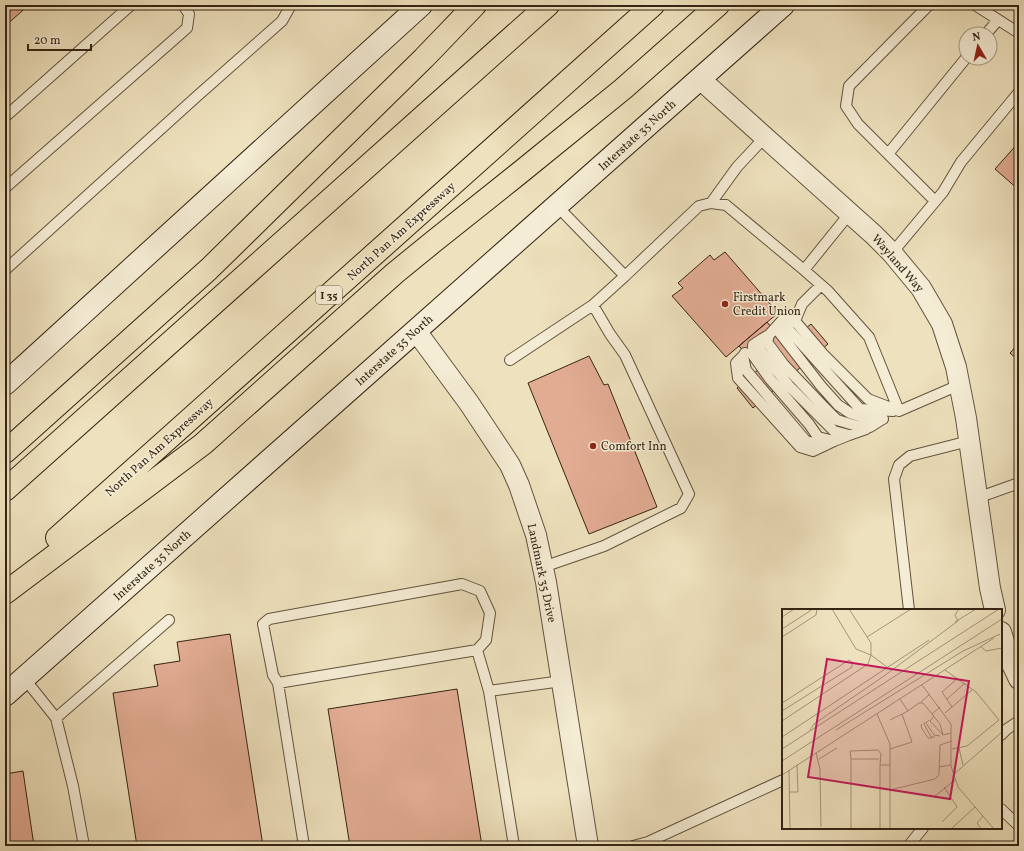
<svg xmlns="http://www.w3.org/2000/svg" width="1024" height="851" viewBox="0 0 1024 851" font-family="Vollkorn,serif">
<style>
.building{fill:#e2ac93;stroke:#342414}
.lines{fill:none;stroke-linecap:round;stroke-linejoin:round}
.service-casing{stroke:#62533e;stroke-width:12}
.minor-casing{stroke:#62533e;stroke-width:22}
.secondary-casing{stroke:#342414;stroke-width:24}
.motorway-casing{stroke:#342414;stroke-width:24}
.service{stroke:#f4ecd4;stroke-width:10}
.minor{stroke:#f4ecd4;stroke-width:20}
.secondary{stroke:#f4ecd4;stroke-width:22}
.motorway{stroke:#eee1bd;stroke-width:22}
.poi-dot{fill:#8f2418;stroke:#f4ecd4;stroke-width:1.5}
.labels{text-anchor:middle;stroke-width:3;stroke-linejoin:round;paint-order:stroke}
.shield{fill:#f4ecd4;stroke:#6e604e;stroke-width:1}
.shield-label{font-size:11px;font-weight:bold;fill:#342414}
.street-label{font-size:12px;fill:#342414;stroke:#f4ecd4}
.poi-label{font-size:12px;fill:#342414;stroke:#f4ecd4;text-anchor:start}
.inset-road{fill:none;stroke:#a49579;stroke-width:1}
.view{fill:#c2185b;fill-opacity:0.15;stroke:#c2185b;stroke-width:2}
.inset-edge{fill:none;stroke:#342414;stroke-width:2}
</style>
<rect width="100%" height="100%" fill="#eee1bd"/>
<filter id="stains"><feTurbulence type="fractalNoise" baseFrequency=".005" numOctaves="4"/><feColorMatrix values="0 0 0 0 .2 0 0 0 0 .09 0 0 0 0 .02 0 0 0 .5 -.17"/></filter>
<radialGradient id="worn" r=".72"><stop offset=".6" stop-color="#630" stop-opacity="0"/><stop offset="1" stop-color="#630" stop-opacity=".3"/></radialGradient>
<path class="building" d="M5,5H29L5,26Z
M1019,142V190L995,169Z
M725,252L778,313L726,357L672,296L683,288L678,283L710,255L714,260Z
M767,322L786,345L811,324L828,344L753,408L737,388L759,369L739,346Z
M1019,343V361L1010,353Z
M589,356L604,385L608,384L657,507L589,534L528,383Z
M230,634L263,846H137L113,693L158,686L154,665L180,661L177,642Z
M457,689L482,846H350L328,709Z
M23,771L34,846H5V774Z"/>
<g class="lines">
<g class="service-casing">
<path id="service" d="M929,5L849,86L846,106L858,124L935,201
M975,5L1019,33
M986,34L998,20
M5,117L131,5
M888,154L966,58
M5,188L187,28L189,14L183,5
M711,203L737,167L765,137
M892,253L943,192L961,162L1019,92
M5,270L195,98L282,21L291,5
M804,270L828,291L869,337L899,411L959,385
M625,276L699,206L711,203L726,205L804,270L850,213
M821,285L802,304L795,321L823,354L868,399L899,411
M790,314L786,316L789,330L860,409L877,410L893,411
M786,316L769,335L767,342L784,365L822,405L837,420L857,426L870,427L881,420
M784,322L779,332L821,386L838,405L850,413L862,417L881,420L883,419
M767,336L762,339L760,350L789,386L834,431L849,435L866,429
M762,339L753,345V355L770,379L809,424L818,437L834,441L849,435
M745,353L743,356L746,370L806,441L819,444L826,442
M743,356L736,363L738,378L800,447L813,451L834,441
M510,360L593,305
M977,498L1019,483
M543,567L604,546L681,508L689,494L625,355L610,334L593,305L625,276L557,206
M462,584L480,591L490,613L486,640L477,650L278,683L273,675L263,624L269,619Z
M909,610L894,479L899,465L910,456L969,441
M477,650L489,691
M24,678L56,718L73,786L84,846
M278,683L304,846
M56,718L169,620
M1001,735L1007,729L1019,721
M1001,809L1019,826
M910,844L923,828
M514,846L489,691L562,681
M633,846L648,842L783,780"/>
</g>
<g class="minor-casing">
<path id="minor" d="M700,79L874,235L892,253L921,288L942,324L956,367L966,418L990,588L995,610
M416,331L469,403L510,465L519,485L536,535L546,582L588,846
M1001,632L1009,658L1019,679"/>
</g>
<g class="secondary-casing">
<path id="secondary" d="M5,384L421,5
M5,695L783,5"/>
</g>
<g class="motorway-casing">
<path id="motorway" d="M5,452L209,269L424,58L475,5
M5,490L548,5
M57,538L653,5
M5,593L203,444L395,273L433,242L517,175L623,89L718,5"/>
</g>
<use href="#service" class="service"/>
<use href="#minor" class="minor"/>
<use href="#secondary" class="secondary"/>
<use href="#motorway" class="motorway"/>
</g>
<g class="poi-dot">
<circle cx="725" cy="304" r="4"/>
<circle cx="593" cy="446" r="4"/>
</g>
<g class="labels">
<rect class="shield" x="316" y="286" width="26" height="18" rx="3"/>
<g class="shield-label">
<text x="329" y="299">I 35</text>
</g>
<g class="street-label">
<text transform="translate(637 135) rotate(-42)" y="4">Interstate 35 North</text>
<text transform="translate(401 231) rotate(-42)" y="4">North Pan Am Expressway</text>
<text transform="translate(898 263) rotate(49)" y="4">Wayland Way</text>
<text transform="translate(394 350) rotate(-42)" y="4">Interstate 35 North</text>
<text transform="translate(159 447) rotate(-42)" y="4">North Pan Am Expressway</text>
<text transform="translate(152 565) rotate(-42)" y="4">Interstate 35 North</text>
<text transform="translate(542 573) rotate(78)" y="4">Landmark 35 Drive</text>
</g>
<g class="poi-label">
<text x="733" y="301">Firstmark<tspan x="733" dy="14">Credit Union</tspan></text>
<text x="601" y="450">Comfort Inn</text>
</g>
</g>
<g transform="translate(782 609)">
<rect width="220" height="220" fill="#eee1bd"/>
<path class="inset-road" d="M67,0L89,34V46L105,58M0,8L12,0M176,12L173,6L177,0M173,13L194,0M0,20L31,0M0,28L34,6L35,0M85,28L129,0M199,38L204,42L220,39M163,61L194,83L217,111L185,137L170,140M140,76L169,115V157L176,178L212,220M165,90L183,74M139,93L148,85M0,94L67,51L70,53V58L0,102M170,98L160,83L176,69M126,102L137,94H141L150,105L158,98M163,104L190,81M95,105L108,135V220M150,105L158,115L161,126L169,124M152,107L148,112L161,126M108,111L120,105M147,111L144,114L152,126L158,127M0,112L86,55L89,46L74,40L50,0M143,113L142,115L149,128H153M140,115L139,118L146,129H150M28,121L32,115L102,67L176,12M54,121L181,42L218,25M0,128L147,31M177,139L181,156M0,140L217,0M108,140L130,133L120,105L126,102L118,90M34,144L38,160L39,218M37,150L55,139M69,150V220M97,150H69L68,142L96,141L99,145L98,156M0,152L220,10M157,158L169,156M7,161L8,220M0,166L212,29M171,166L220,123M108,181L153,170L157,166L158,136L170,132M7,183H16L15,156M153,187L173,171M160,213L175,198L162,178M98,220V156H108M169,220L193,198M199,220L195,214L201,207"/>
<path class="view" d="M45,50L187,72L168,190L26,168Z"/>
<rect width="220" height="220" class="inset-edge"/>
</g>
<rect width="1024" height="851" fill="none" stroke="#eee1bd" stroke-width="20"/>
<rect x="6" y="6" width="1012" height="839" fill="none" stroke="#342414" stroke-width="2"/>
<rect x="10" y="10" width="1004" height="831" fill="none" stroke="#342414"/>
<g transform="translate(978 46) rotate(351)"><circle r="19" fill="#f4ecd4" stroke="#a79c87"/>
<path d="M0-3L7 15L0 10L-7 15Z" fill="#8f2418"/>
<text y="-6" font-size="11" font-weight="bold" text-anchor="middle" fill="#342414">N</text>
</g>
<path d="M28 44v6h63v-6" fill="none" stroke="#342414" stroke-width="2"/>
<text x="34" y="44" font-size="12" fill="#342414" stroke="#f4ecd4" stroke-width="3" paint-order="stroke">20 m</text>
<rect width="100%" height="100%" filter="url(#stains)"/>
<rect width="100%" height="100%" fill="url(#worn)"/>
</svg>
